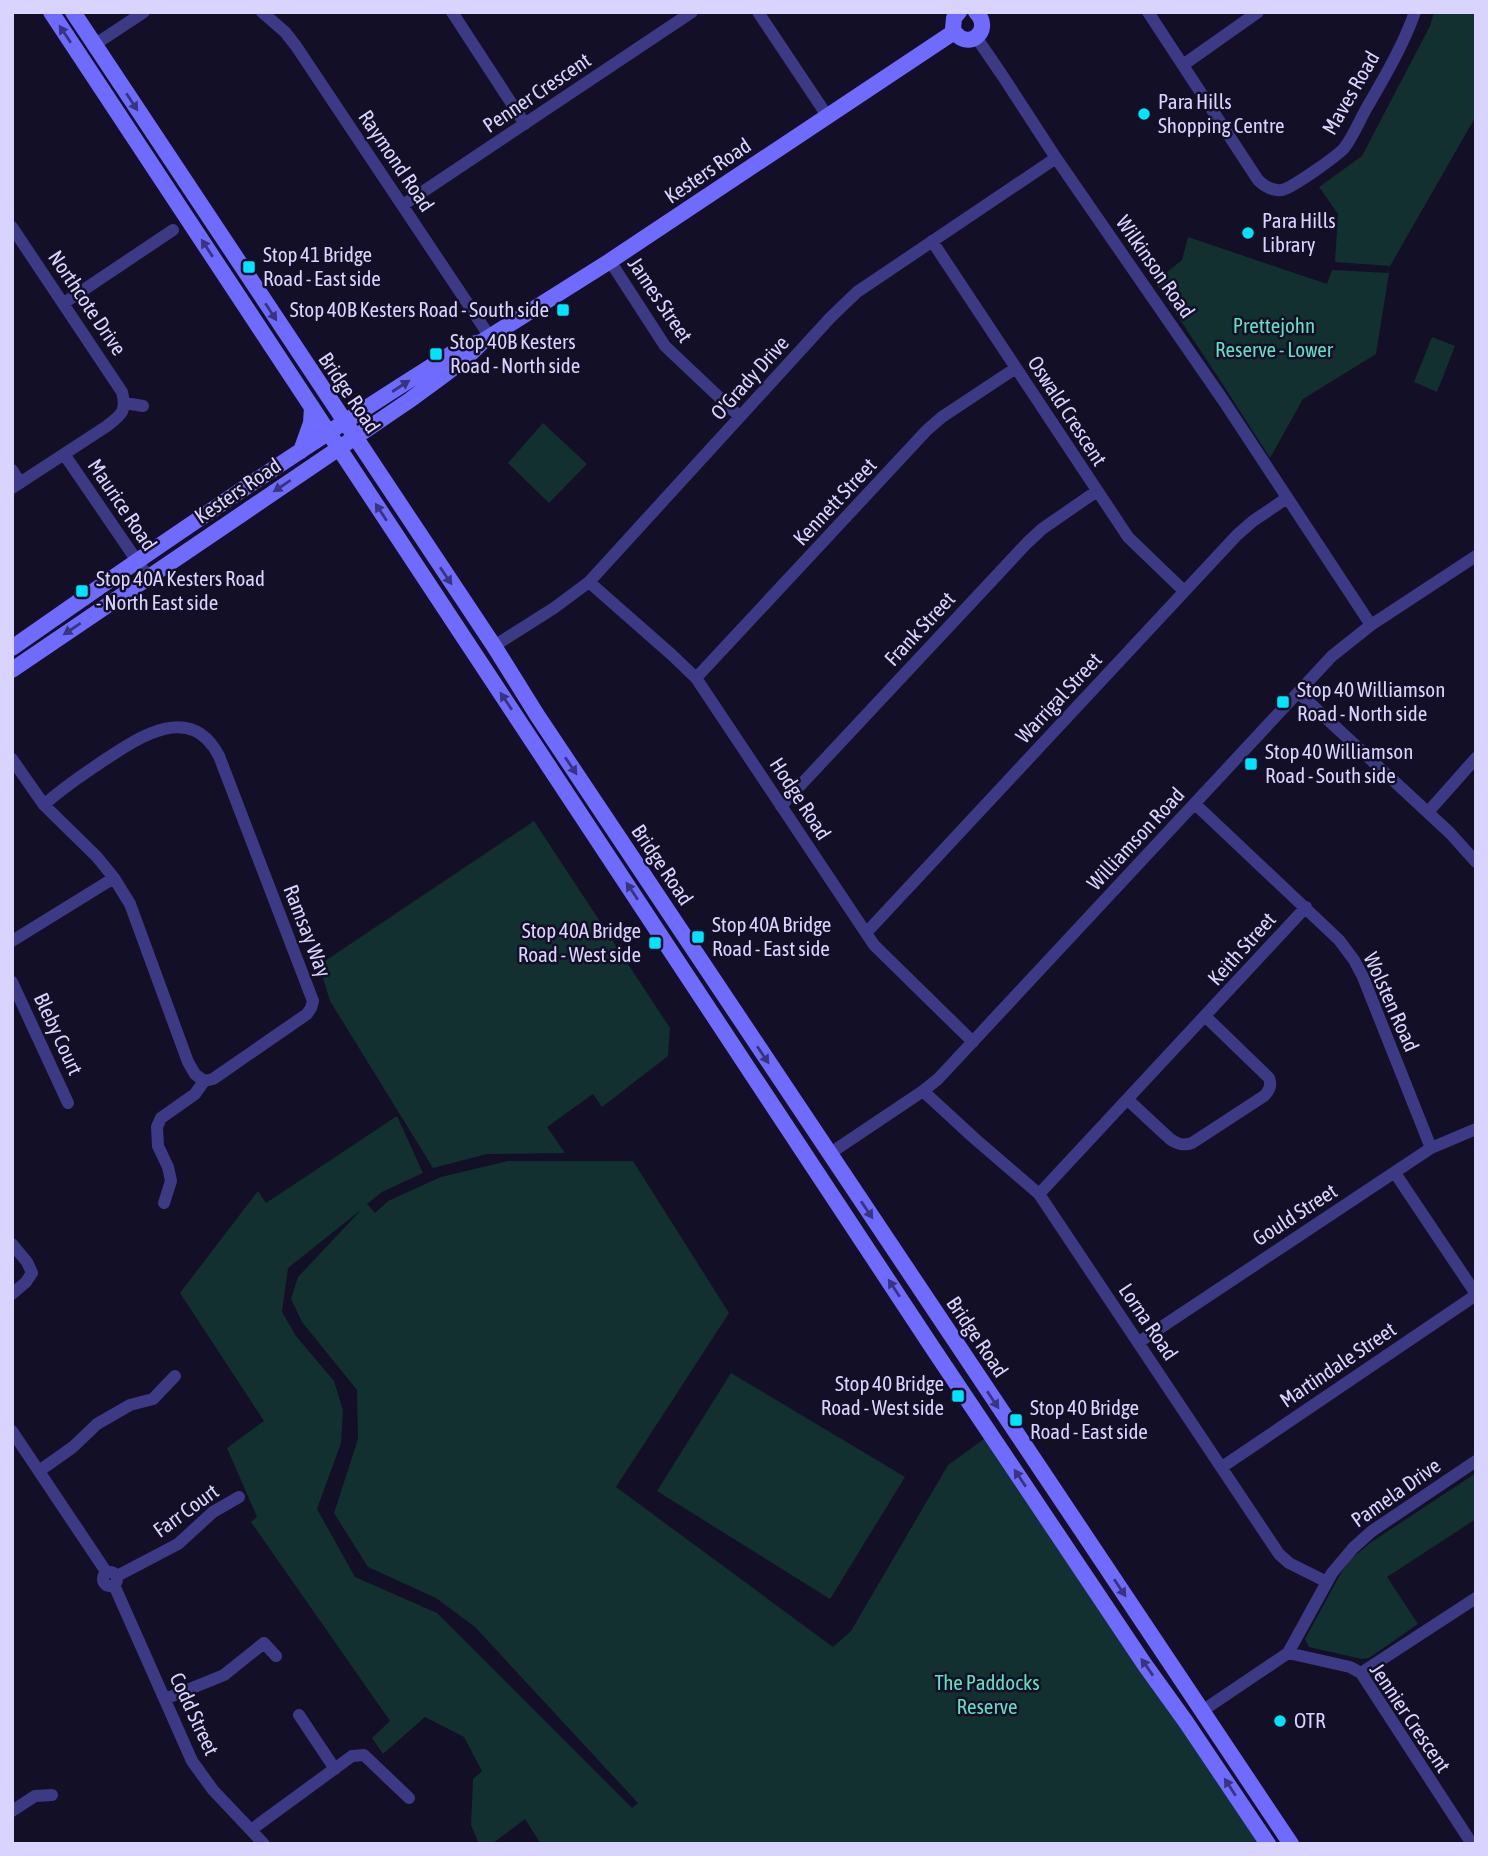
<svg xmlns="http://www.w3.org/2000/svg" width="1488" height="1856" viewBox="0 0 1488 1856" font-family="'Asap Condensed',sans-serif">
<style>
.green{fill:#12302f;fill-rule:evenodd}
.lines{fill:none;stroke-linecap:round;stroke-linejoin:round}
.street{stroke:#3d3a85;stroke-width:12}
.secondary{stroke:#6f6bff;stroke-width:16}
.oneway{fill:#38347d}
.poi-dot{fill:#00e5ff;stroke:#130f26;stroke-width:2.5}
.labels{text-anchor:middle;stroke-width:5;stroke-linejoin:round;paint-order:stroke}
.street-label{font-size:21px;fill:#d9d4ff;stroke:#130f26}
.poi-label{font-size:21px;fill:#d9d4ff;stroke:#130f26;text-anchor:start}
.park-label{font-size:21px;fill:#5fe0c0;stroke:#130f26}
</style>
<rect width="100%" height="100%" fill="#130f26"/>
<path class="green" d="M1434,12H1476V116L1390,266L1335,262L1338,214L1319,187L1362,156L1430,26Z
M1188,237L1327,284L1332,270L1389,273L1376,354L1303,399L1270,458L1218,377L1155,282L1182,260Z
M1432,337L1455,346L1437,392L1414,382Z
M543,423L587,464L549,503L508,463Z
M534,821L670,1028L668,1056L602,1107L593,1094L547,1127L565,1153L487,1154L433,1168L330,1001L319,965Z
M397,1116L423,1173L382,1192L367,1204L375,1213L388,1201L441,1177L508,1161H633L729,1313L616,1487L833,1647L851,1631L948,1465L991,1434L1267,1844H541L525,1819L492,1844H479L471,1825L473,1779L482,1771L464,1737L425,1717L383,1754L372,1738L390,1721L251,1522L257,1517L227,1448L264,1421L180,1293L258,1191L266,1203ZM362,1209L298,1277L291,1299L302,1322L357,1390L358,1439L334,1513L368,1567L436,1598L475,1627L638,1803L632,1808L437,1613L355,1577L317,1509L341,1443L343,1410L334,1381L296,1336L282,1312L288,1268Z
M731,1373L905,1477L830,1599L657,1491Z
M1476,1473V1519L1387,1577L1418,1624L1369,1658L1362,1659L1309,1647L1305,1639L1341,1573L1352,1558L1370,1543Z"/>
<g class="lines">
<path class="street" d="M262,12L285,32L296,46L490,337
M452,12L525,124
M758,12L828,117
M1148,12L1258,180C1264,186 1273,191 1282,190C1292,188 1339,155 1345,147C1353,136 1359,122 1366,109C1384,78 1403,46 1415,12
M976,37L1002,75L1056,158L1223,400L1371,625
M94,45L144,12
M1183,65L1258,12
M403,205L692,12
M12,227L122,392C127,411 122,414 107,426L12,488
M932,241L1128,537L1184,591
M610,261L665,346L740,417
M64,303L173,230
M125,403L143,406
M64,454L148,577
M12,470L20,483
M589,582L672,655L696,678L874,945L973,1042
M494,646L554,608L589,582L830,318L857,292L1056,158
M696,678L927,430L942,417L1016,368
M1299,693L1450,833L1476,862
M12,759L44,805L97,857L114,878L130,904L188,1062L195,1074L204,1081L213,1079L307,1014L311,1008L313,1001L219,756C190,700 136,739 100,763C81,776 61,789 44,805
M1195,804L1339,940L1354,960L1363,977L1431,1148
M781,806L1027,543L1042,529L1097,491
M1428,812L1476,758
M866,933L1237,535L1253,521L1287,498
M12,941L114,878
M12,982L68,1103
M923,1091L974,1138L1039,1194L1279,1554L1289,1563L1327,1582
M1128,1100L1170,1139C1177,1144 1183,1146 1192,1143L1264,1096C1269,1091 1272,1085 1269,1078L1206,1017
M829,1154L923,1091L938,1079L1332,656L1371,625L1476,556
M1395,1173L1476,1294
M1039,1194L1306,907
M164,1203L171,1181L168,1167L158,1146L157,1127L161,1118L195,1094L204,1081
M12,1244L27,1262L32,1273L26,1282L12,1294
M1139,1342L1431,1148L1476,1129
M12,1431L107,1573
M1222,1467L1476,1295
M39,1471L73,1447L97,1424L130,1405L153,1399L175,1376
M103 1579a7 7 0 1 1 14 0a7 7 0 1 1-14 0Z
M117,1576L178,1544L213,1512L239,1497
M114,1585L192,1761L213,1790L264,1844
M1288,1653L1350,1667L1361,1673L1472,1844
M1361,1673L1476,1598
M165,1699L224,1675L264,1643L276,1656
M1202,1711L1288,1653L1332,1573L1353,1548L1372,1531L1476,1461
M299,1715L335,1769
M12,1811L35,1796L52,1795
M251,1830L352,1756L364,1755L409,1798"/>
<path class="secondary" d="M51,12L934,1350L1145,1665L1186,1722L1268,1844
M73,12L494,646L537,715L1291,1844
M959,12L954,18L953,29C965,53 995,32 976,12
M301,451L311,423L312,407
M12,648C156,547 302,447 451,354L467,345L481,342
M12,670L410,400C435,381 462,364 483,341L610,261L954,32"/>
</g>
<defs><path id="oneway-solid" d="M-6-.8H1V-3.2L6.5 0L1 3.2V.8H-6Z" transform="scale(1.75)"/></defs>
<g class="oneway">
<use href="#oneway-solid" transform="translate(65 34) rotate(-124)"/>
<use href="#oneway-solid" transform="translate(132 102) rotate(57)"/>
<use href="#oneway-solid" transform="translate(207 248) rotate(-123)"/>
<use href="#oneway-solid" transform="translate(271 312) rotate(57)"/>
<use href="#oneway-solid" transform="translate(401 386) rotate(-33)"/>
<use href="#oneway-solid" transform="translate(282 486) rotate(146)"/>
<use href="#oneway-solid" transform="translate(381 512) rotate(-123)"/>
<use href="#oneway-solid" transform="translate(446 576) rotate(56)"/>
<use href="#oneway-solid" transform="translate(72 629) rotate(146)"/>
<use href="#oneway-solid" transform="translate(506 701) rotate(-124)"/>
<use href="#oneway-solid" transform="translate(571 766) rotate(56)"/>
<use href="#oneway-solid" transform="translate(632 891) rotate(-124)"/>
<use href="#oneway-solid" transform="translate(763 1055) rotate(56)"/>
<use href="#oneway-solid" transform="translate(867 1210) rotate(56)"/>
<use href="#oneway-solid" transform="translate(894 1288) rotate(-123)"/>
<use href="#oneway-solid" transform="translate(993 1400) rotate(56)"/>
<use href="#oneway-solid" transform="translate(1020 1478) rotate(-124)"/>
<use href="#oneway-solid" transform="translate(1120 1588) rotate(56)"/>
<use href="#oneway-solid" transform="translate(1147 1667) rotate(-125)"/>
<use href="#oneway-solid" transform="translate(1230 1787) rotate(-123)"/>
</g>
<g class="poi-dot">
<circle cx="1144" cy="114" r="7"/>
<circle cx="1248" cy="233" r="7"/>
<rect x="242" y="260" width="14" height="14" rx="3.5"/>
<rect x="556" y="303" width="14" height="14" rx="3.5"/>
<rect x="429" y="347" width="14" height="14" rx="3.5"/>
<rect x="75" y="584" width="14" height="14" rx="3.5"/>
<rect x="1276" y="695" width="14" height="14" rx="3.5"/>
<rect x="1244" y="757" width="14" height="14" rx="3.5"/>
<rect x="691" y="930" width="14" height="14" rx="3.5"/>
<rect x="648" y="936" width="14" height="14" rx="3.5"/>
<rect x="951" y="1389" width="14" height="14" rx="3.5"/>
<rect x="1009" y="1413" width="14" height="14" rx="3.5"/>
<circle cx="1280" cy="1721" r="7"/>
</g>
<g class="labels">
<g class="street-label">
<text transform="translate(537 93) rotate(-34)" y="7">Penner Crescent</text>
<text transform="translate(1351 93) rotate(-60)" y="7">Maves Road</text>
<text transform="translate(396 161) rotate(56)" y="7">Raymond Road</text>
<text transform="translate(708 171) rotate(-34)" y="7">Kesters Road</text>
<text transform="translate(1155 267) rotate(55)" y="7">Wilkinson Road</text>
<text transform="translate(660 300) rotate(56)" y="7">James Street</text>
<text transform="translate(87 303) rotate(56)" y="7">Northcote Drive</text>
<text transform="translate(750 378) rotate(-48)" y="7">O'Grady Drive</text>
<text transform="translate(349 393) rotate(56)" y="7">Bridge Road</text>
<text transform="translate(1067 411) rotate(57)" y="7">Oswald Crescent</text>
<text transform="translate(238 491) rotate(-34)" y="7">Kesters Road</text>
<text transform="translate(835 502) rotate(-47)" y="7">Kennett Street</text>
<text transform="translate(122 505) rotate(56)" y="7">Maurice Road</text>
<text transform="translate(920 629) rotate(-47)" y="7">Frank Street</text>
<text transform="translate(1059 698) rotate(-47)" y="7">Warrigal Street</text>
<text transform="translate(800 799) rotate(57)" y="7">Hodge Road</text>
<text transform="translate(1136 839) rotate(-47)" y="7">Williamson Road</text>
<text transform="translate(662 865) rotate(56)" y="7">Bridge Road</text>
<text transform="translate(307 931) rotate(69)" y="7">Ramsay Way</text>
<text transform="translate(1242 949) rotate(-48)" y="7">Keith Street</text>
<text transform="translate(1391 1002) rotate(66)" y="7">Wolsten Road</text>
<text transform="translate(58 1034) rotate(65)" y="7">Bleby Court</text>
<text transform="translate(1295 1215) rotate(-33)" y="7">Gould Street</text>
<text transform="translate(1148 1322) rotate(56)" y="7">Lorna Road</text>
<text transform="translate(977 1337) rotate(56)" y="7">Bridge Road</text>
<text transform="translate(1338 1365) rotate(-34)" y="7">Martindale Street</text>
<text transform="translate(1396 1493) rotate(-35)" y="7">Pamela Drive</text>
<text transform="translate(186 1511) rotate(-36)" y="7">Farr Court</text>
<text transform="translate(194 1714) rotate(65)" y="7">Codd Street</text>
<text transform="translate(1410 1718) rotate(56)" y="7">Jennier Crescent</text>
</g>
<g class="poi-label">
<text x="1158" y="109">Para Hills<tspan x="1158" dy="24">Shopping Centre</tspan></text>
<text x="1262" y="228">Para Hills<tspan x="1262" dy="24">Library</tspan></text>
<text x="263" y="262">Stop 41 Bridge<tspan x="263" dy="24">Road - East side</tspan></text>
<text x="549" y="317" text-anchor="end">Stop 40B Kesters Road - South side</text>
<text x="450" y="349">Stop 40B Kesters<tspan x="450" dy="24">Road - North side</tspan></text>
<text x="96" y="586">Stop 40A Kesters Road<tspan x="96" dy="24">- North East side</tspan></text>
<text x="1297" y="697">Stop 40 Williamson<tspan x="1297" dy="24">Road - North side</tspan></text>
<text x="1265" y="759">Stop 40 Williamson<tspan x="1265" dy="24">Road - South side</tspan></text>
<text x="712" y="932">Stop 40A Bridge<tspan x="712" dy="24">Road - East side</tspan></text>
<text x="641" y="938" text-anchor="end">Stop 40A Bridge<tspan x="641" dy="24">Road - West side</tspan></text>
<text x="944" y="1391" text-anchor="end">Stop 40 Bridge<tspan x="944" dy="24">Road - West side</tspan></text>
<text x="1030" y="1415">Stop 40 Bridge<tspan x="1030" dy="24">Road - East side</tspan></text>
<text x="1294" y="1728">OTR</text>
</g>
<g class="park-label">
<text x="1274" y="333">Prettejohn<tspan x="1274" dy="24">Reserve - Lower</tspan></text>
<text x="987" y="1690">The Paddocks<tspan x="987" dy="24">Reserve</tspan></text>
</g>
</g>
<rect width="1488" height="1856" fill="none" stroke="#d9d4ff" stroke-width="28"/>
</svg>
